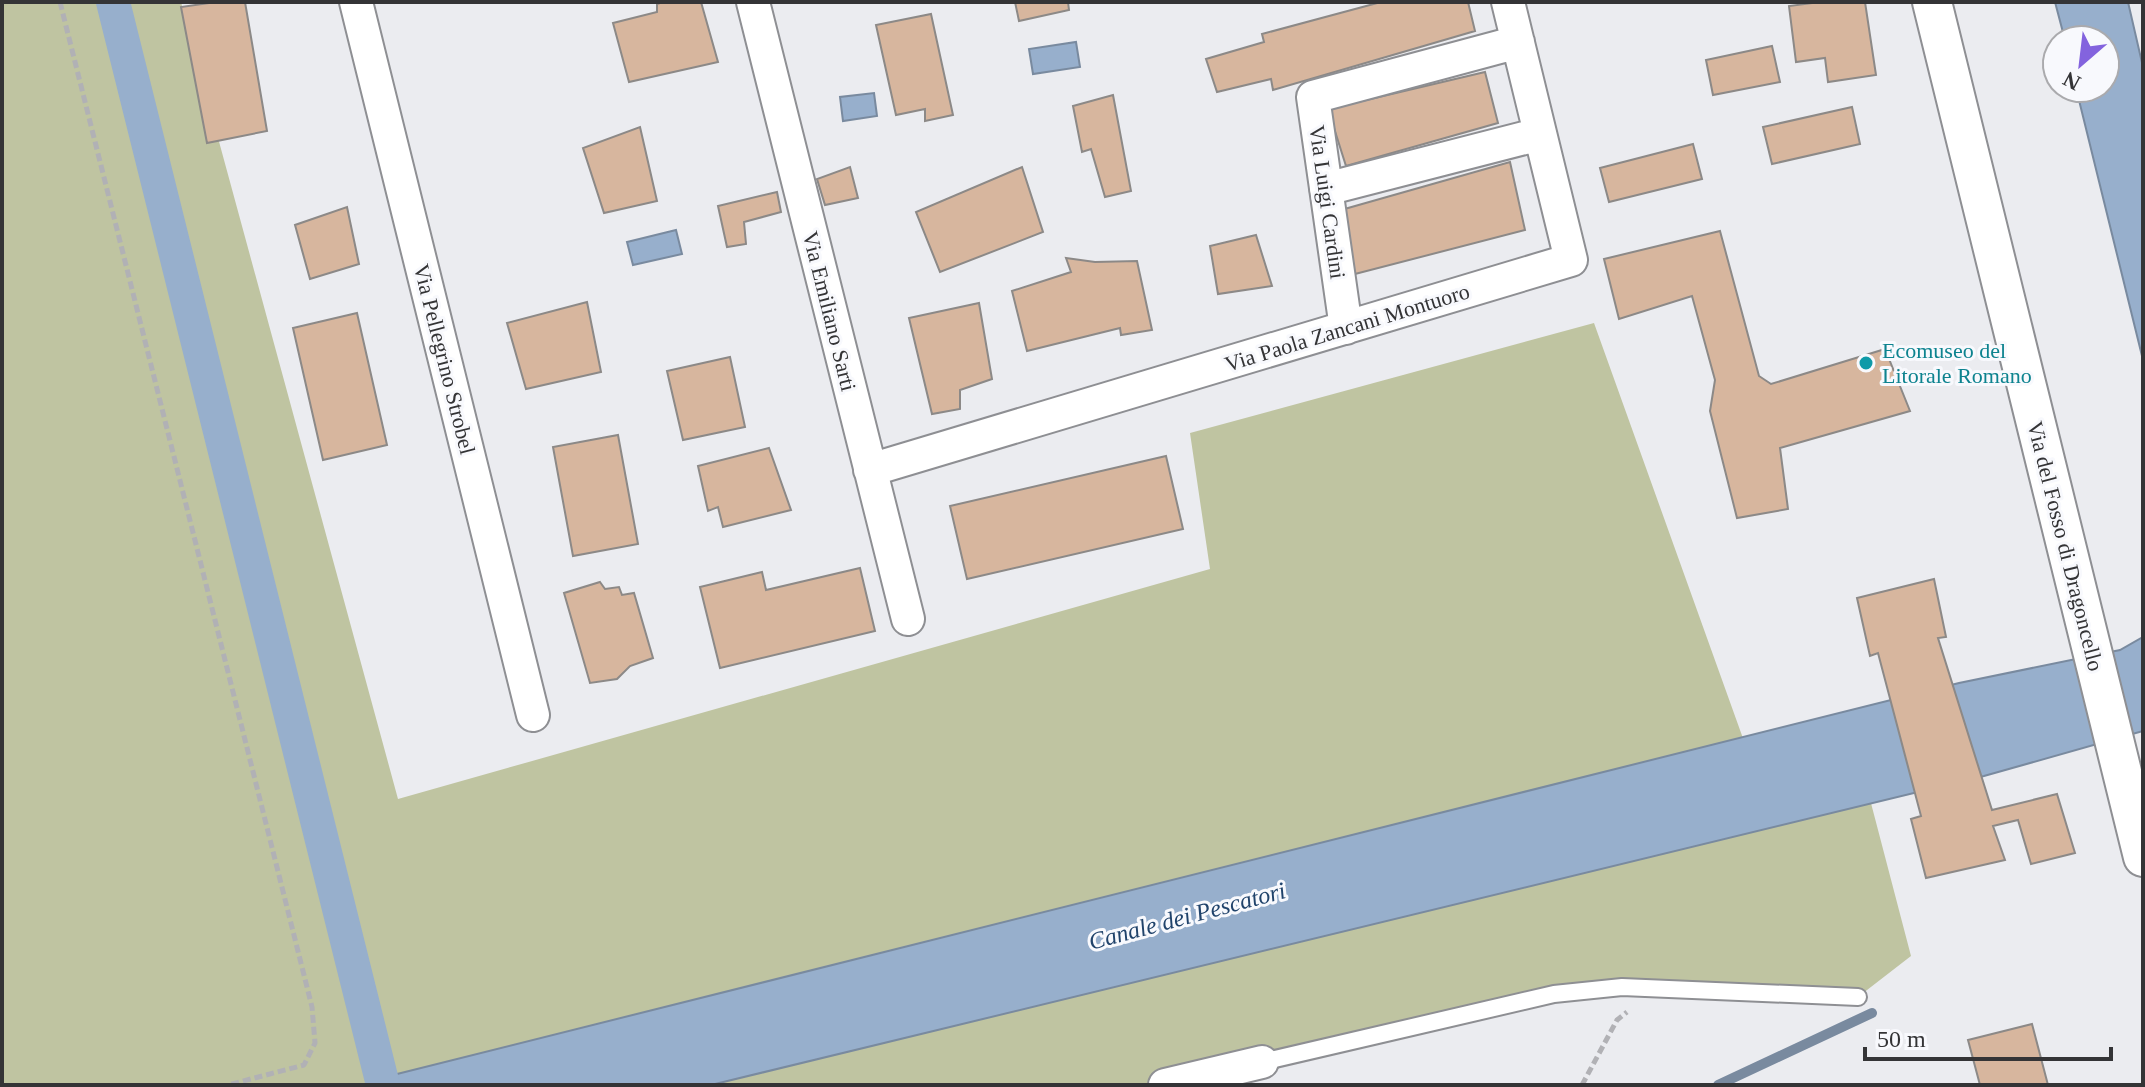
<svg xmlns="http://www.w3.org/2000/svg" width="2145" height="1087" viewBox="0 0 2145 1087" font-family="'Times New Roman',serif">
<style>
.green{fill:#bfc4a1}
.water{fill:#97afcc;stroke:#798a9f;stroke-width:2}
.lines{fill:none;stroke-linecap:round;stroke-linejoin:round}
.stream{stroke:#798a9f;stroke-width:10}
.canal{stroke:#97afcc;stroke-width:34}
.building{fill:#d7b69e;stroke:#8c8987;stroke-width:2}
.service-casing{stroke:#8e8f93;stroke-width:20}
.minor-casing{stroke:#8e8f93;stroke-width:36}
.tertiary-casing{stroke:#8e8f93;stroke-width:42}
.path{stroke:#b1b1b5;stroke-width:5;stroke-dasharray:8 4;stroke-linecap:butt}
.service{stroke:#fff;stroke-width:16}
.minor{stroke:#fff;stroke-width:32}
.tertiary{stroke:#fff;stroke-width:38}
.culture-dot{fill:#0f9aa8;stroke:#f8f9fd;stroke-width:3}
.labels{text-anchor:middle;stroke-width:6;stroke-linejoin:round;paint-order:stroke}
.street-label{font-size:22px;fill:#343436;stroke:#f8f9fd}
.culture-label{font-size:22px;fill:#0d838f;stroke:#f8f9fd;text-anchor:start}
.water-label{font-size:24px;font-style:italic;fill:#20436b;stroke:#f8f9fd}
</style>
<rect width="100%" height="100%" fill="#ebecf0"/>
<path class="green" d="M2,2H181L398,799L1210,569L1190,433L1594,323L1754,769L1855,742L1911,956L1858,997L1622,987L1165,1085H2Z"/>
<path class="water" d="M2055,2H2128L2143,67V360L2076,88H2105V40H2065Z
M1076,42L1080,67L1033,74L1029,49Z
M874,93L877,116L843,121L840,97Z
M676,230L682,254L633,265L627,242Z
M2143,637V731L1984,776L711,1085H370L369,1081L1959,683L2120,650Z"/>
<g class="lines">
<path class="stream" d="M1718,1085L1872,1013"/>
<path class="canal" d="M113,2L383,1085"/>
</g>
<path class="building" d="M216,2H245L267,131L207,143L181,7Z
M663,2H701L718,62L629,82L613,23L657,12V4Z
M1015,2H1068L1069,10L1019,21Z
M1381,2H1468L1475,31L1273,90L1271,79L1217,92L1206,59L1264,42L1262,34Z
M1820,2H1865L1876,75L1828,82L1825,58L1796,62L1789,6Z
M931,14L953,115L925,121V109L896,115L876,25Z
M1772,46L1780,82L1713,95L1706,60Z
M1485,72L1498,123L1346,166L1328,109Z
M1113,95L1131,191L1105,197L1091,149L1082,152L1073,106Z
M1852,107L1860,144L1772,164L1763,127Z
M640,127L657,201L604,213L583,148Z
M1693,144L1702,179L1609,202L1600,168Z
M1510,162L1525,230L1355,274L1341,210Z
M850,167L858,198L825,205L817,179Z
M1022,167L1043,232L940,272L916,212Z
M777,192L781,212L744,222L746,244L727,247L718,206Z
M347,207L359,264L310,279L295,225Z
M1720,231L1759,376L1771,384L1885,349L1910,411L1780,448L1788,509L1737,518L1710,411L1715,380L1692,296L1619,319L1604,259Z
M1256,235L1272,286L1218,294L1210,246Z
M1066,258L1095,262L1137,261L1152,330L1121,335L1120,328L1027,351L1012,291L1071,272Z
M587,302L601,372L526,389L507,323Z
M979,303L992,379L960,390V409L932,414L909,318Z
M357,313L387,445L323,460L293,328Z
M730,357L745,427L683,440L667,371Z
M618,435L638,544L573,556L553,447Z
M769,448L791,510L723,527L718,507L708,511L698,466Z
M1166,456L1183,529L967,579L950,506Z
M860,568L875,631L720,668L700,587L762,572L766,590Z
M1934,579L1946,637L1938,638L1992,810L2057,794L2075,853L2031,864L2018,820L1993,826L2005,860L1926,878L1911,819L1921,816L1878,653L1870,656L1857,598Z
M600,582L605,589L619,587L622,595L634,593L653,658L630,666L617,679L590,683L564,593Z
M2032,1024L2048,1085H1980L1968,1040Z"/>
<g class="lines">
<g class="service-casing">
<path id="service" d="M1262,1062L1554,994L1622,987L1858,997"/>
</g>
<g class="minor-casing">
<path id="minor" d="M356,2L533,715
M753,2L908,619
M1326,189L1540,134
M1346,328L1313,97L1518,42
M870,470L1571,260L1508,2
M1165,1085L1262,1062"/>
</g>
<g class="tertiary-casing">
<path id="tertiary" d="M1932,2L2143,857"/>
</g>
<path class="path" d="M60,2L312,1007L315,1043L304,1065L228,1085
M1582,1085L1617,1020L1627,1012"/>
<use href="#service" class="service"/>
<use href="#minor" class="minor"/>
<use href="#tertiary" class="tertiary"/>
</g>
<circle class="culture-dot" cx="1866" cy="363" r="8"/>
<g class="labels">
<g class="street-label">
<text transform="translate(1328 202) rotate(82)" y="8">Via Luigi Cardini</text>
<text transform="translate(830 311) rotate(76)" y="8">Via Emiliano Sarti</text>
<text transform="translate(1347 327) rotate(-17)" y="8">Via Paola Zancani Montuoro</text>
<text transform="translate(445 359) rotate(76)" y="8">Via Pellegrino Strobel</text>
<text transform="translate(2066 546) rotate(76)" y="8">Via del Fosso di Dragoncello</text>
</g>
<g class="culture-label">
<text x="1882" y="358">Ecomuseo del<tspan x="1882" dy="25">Litorale Romano</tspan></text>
</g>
<g class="water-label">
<text transform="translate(1187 916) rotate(-15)" y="8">Canale dei Pescatori</text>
</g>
</g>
<rect width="2145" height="1087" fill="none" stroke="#343436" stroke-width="8"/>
<g transform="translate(2081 64) rotate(208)"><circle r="38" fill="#f8f9fd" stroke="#aaaaad" stroke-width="2"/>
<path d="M0-6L14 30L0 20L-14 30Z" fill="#8363de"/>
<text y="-12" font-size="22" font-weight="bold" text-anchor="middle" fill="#343436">N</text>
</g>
<path d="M1865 1047v12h246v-12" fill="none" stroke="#343436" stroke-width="4"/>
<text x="1877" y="1047" font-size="24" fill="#343436" stroke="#f8f9fd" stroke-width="6" paint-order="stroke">50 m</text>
</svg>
